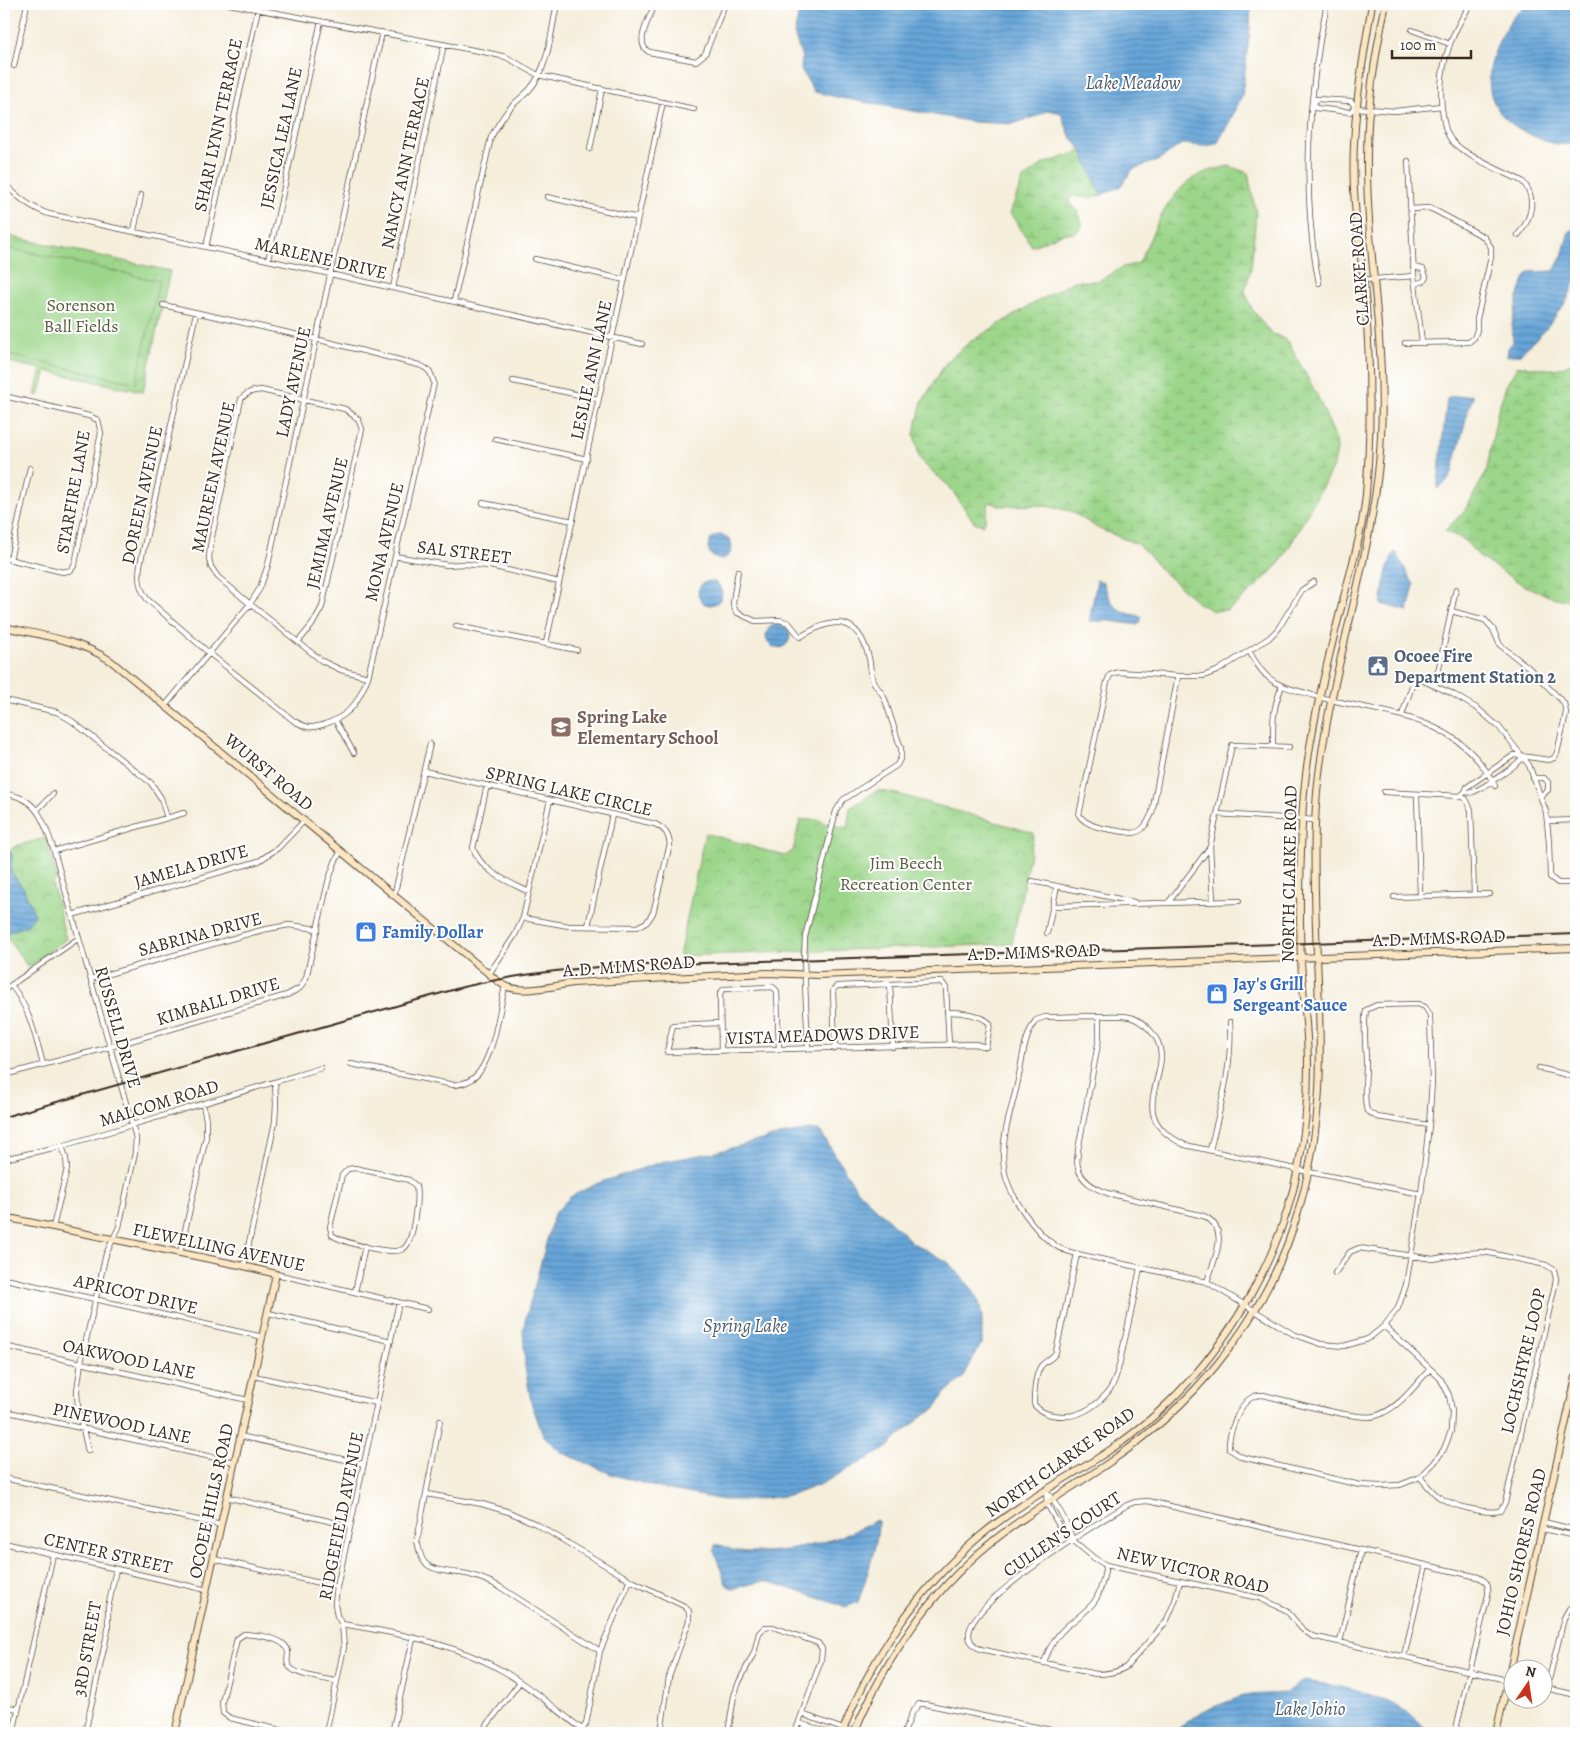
<svg xmlns="http://www.w3.org/2000/svg" width="1580" height="1737" viewBox="0 0 1580 1737" font-family="Alegreya,serif">
<style>
.wetland{fill:url(#wetland-marsh);stroke:#6c8054}
.park{fill:url(#park-crowns);stroke:#6c8054}
.garden{fill:#9cd68a;stroke:#6c8054}
.water{fill:url(#water-rules);stroke:#50687c}
.lines{fill:none;stroke-linecap:round;stroke-linejoin:round}
.street-casing{stroke:#57473a;stroke-width:6}
.secondary-casing{stroke:#57473a;stroke-width:8}
.street{stroke:#fff;stroke-width:4.5}
.secondary{stroke:#fbe7c3;stroke-width:6}
.rail{stroke:#3b2a1e;stroke-width:2}
.labels{text-anchor:middle;stroke-width:4;stroke-linejoin:round;paint-order:stroke}
.street-label{font-size:18px;fill:#3b2a1e;stroke:#fff}
.park-label{font-size:18px;fill:#585e3e;stroke:#fff}
.service-label{font-size:18px;font-weight:bold;fill:#4e5e75;stroke:#fff;text-anchor:start}
.education-label{font-size:18px;font-weight:bold;fill:#785e54;stroke:#fff;text-anchor:start}
.shop-label{font-size:18px;font-weight:bold;fill:#366cbe;stroke:#fff;text-anchor:start}
.water-label{font-size:19px;font-style:italic;fill:#4c5b69;stroke:#fff}
</style>
<defs>
<pattern id="wetland-marsh" width="20" height="14" patternUnits="userSpaceOnUse" patternTransform="scale(1.25)"><rect width="20" height="14" fill="#9cd68a"/><path d="M1 5h8M5 5V1M11 12h8M15 12V8" fill="none" stroke="#87b877"/></pattern>
<pattern id="park-crowns" width="20" height="18" patternUnits="userSpaceOnUse" patternTransform="scale(1.25)"><rect width="20" height="18" fill="#9cd68a"/><path d="M2 6a3 3 0 1 1 6 0M12 15a3 3 0 1 1 6 0" fill="none" stroke="#87b877"/></pattern>
<pattern id="water-rules" width="6" height="5" patternUnits="userSpaceOnUse" patternTransform="scale(1.25)"><rect width="6" height="5" fill="#66a5d9"/><path d="M0 2.5h6" fill="none" stroke="#5587af"/></pattern>
</defs>
<rect width="100%" height="100%" fill="#fff"/>
<filter id="ink" filterUnits="userSpaceOnUse"><feTurbulence type="fractalNoise" baseFrequency=".02" numOctaves="2"/><feDisplacementMap in="SourceGraphic" scale="10" xChannelSelector="R" yChannelSelector="G"/><feConvolveMatrix kernelMatrix="1 2 1 2 8 2 1 2 1" color-interpolation-filters="sRGB"/></filter>
<filter id="wash" filterUnits="userSpaceOnUse"><feTurbulence type="fractalNoise" baseFrequency=".0096" numOctaves="4" result="noise"/><feDisplacementMap in="SourceGraphic" scale="20" xChannelSelector="R" yChannelSelector="G"/><feGaussianBlur stdDeviation="1.12" result="paint"/><feColorMatrix in="noise" values="0 0 0 0 0 0 0 0 0 0 0 0 0 0 0 0 0 1.4 0 .05"/><feComposite in="paint" operator="in"/></filter>
<g filter="url(#wash)">
<rect width="100%" height="100%" fill="#f5eedb"/>
<path class="wetland" d="M1082,151L1101,195L1091,198L1072,196L1068,201C1076,207 1090,227 1074,233C1070,234 1066,233 1062,234C1052,237 1042,243 1032,246L1010,213L1023,179L1043,164Z
M1229,166L1248,173L1256,214L1251,267L1245,291L1252,309L1271,334L1280,336L1288,342L1317,395L1336,439L1337,449L1334,465L1282,560L1258,585L1235,605L1227,610L1213,611L1198,603L1161,570L1148,554L1137,544L1099,529L1071,511L1040,505L1002,506L989,502L985,521L982,525L974,522L949,486L926,466L919,457L914,434L922,402L947,361L970,342L1029,306L1074,281H1098L1123,267L1139,263C1154,231 1168,189 1203,173C1211,170 1220,168 1229,166Z
M1576,360V602L1551,597L1523,585L1482,559L1463,539L1445,531L1465,510L1486,473L1498,410L1506,386L1517,367C1531,365 1542,370 1554,369C1562,368 1569,364 1576,360Z"/>
<path class="park" d="M4,235L170,271L143,392L46,371L39,396L35,395L41,369L4,361Z
M878,790L901,795L1034,833L1012,944L679,956L705,833L785,856L793,851L800,820H819L824,823L847,828L850,808Z
M46,838L57,879L52,883L66,939L28,967L4,933L28,925L24,889L11,872L12,855L9,850L16,846Z"/>
<path class="garden" d="M4,247L159,281L136,383L4,354Z"/>
<path class="water" d="M801,4H1251L1250,28L1242,96L1231,119L1217,144L1204,146L1182,144L1157,161L1133,169L1120,187L1101,195L1082,151L1069,134L1061,113L1048,110L1040,115L1013,124L973,122L841,98L814,92L801,69L802,58L794,34Z
M1529,4H1576V144C1557,146 1545,142 1529,134C1485,113 1481,80 1500,39C1506,26 1516,10 1529,4Z
M1576,228V280L1566,302L1543,332L1519,355L1507,356L1508,348L1513,342L1512,324L1517,301L1524,279L1529,272L1554,271L1562,256L1569,231Z
M1471,395L1473,396L1469,407L1452,473L1448,480L1437,489L1447,399L1450,397Z
M708 547a12 12 0 1 1 24 0a12 12 0 1 1-24 0Z
M1396,552L1414,585L1408,611L1381,604C1384,586 1385,569 1394,553Z
M1097,580L1103,582C1108,595 1112,609 1127,613C1132,615 1137,614 1142,618L1138,625L1109,621H1089Z
M698 593a12 12 0 1 1 24 0a12 12 0 1 1-24 0Z
M766 636a12 12 0 1 1 24 0a12 12 0 1 1-24 0Z
M4,844L12,855L11,872L24,889L35,915L28,925L4,934Z
M810,1130L820,1131L857,1190L913,1243L948,1262L973,1290L979,1302L982,1317V1342L963,1378L945,1393L936,1408L920,1418L884,1450L819,1485L792,1495L753,1500H723L655,1487L611,1474L561,1452L543,1435L531,1402L525,1367L523,1329L554,1214L570,1197L598,1183L661,1162L716,1152L780,1135Z
M876,1520L878,1521C879,1543 865,1581 858,1602L846,1607L770,1582H759L732,1589L726,1584L714,1551L715,1545C722,1544 727,1548 733,1550C739,1551 746,1552 753,1552C792,1553 842,1540 876,1520Z
M1303,1681C1339,1685 1388,1695 1416,1719C1421,1723 1425,1729 1430,1733H1176L1180,1727L1203,1711L1245,1695L1286,1693Z"/>
</g>
<g filter="url(#ink)">
<g class="lines">
<g class="street-casing">
<path id="street" d="M229,4L484,52L506,57L538,75L694,109
M655,4C651,16 633,43 649,52L696,61L705,54L725,4
M1471,4C1448,37 1436,76 1443,116C1444,124 1447,135 1452,141C1465,156 1504,172 1522,181C1538,198 1531,219 1518,235
M1412,30L1450,44
M14,66L27,4
M1314,104L1316,99L1351,101L1355,107L1350,112L1315,108L1314,104
M1356,108L1395,111L1441,106
M590,149L602,89
M1408,161L1414,276L1422,342
M4,183C17,197 31,208 49,214L268,260L642,344
M547,197L638,218
M134,231L141,195
M206,247L258,9
M535,259L625,280
M268,260L321,21
M1413,267L1423,269L1426,277L1424,281L1415,284
M1363,280L1414,276
M1319,283C1301,196 1308,91 1327,4
M393,288L444,44
M454,301L491,137C497,127 502,117 510,108C516,101 524,96 530,89C549,67 551,31 557,4
M163,305L316,339L419,365C429,369 431,372 434,383L368,677C359,700 352,714 328,723C322,725 315,728 308,727C304,726 298,723 294,721L209,653L147,599C139,587 138,579 140,565L196,313
M1405,343L1469,342L1474,338L1477,330V319L1491,257V247L1484,237L1436,211L1429,208L1411,209
M513,381L598,399
M4,396L89,416L98,420L101,433L75,564L71,570L63,572L4,558
M495,439L587,459
M483,503L573,521
M395,556L447,565L464,564L490,566L559,582
M10,560L30,468
M738,571L734,595L733,604L736,612L755,621L780,620L789,623L800,637C834,616 858,615 869,658C871,666 870,674 873,681C876,687 881,691 884,697C890,714 895,732 901,748V757L897,765L843,800L836,811L805,937L804,960L808,1049
M456,626L577,650
M298,642L312,625L322,607L362,429L358,419L345,409L261,390C252,391 247,392 241,399L210,546L209,559L211,567L218,577L250,604L322,661L341,670L368,677
M546,643L663,102
M1249,651C1255,661 1260,671 1269,678C1281,688 1297,690 1312,695C1381,715 1457,711 1495,786
M1178,676L1152,813C1148,822 1143,832 1133,833C1116,830 1089,830 1079,815L1107,682L1110,675L1118,672L1178,676H1203L1217,671L1269,638L1278,629L1302,590L1314,582
M1435,686L1456,589
M4,700L57,712L72,721L151,783L161,798L167,818
M165,706L250,604L260,588L268,565L382,32
M1402,715L1413,683L1415,680L1419,679L1451,693L1478,709L1499,727L1529,765L1546,812L1549,842L1550,877L1558,883H1576
M335,720L354,753
M1273,746C1273,721 1272,710 1282,686
M424,771L655,824C665,829 668,833 670,844L653,913L647,922L637,927L569,926L523,918
M1533,778H1544L1548,782V790L1540,796
M487,785L473,848C482,872 507,881 529,892
M1384,792L1460,796L1465,792L1467,787L1514,755L1549,760L1554,758L1557,753L1566,713L1564,703L1528,667L1500,645L1493,629L1485,620L1451,611
M1465,792C1468,792 1470,793 1473,792C1483,788 1518,765 1523,757
M4,794C38,796 45,824 54,851L136,1138L135,1153L119,1227L106,1254L81,1362L77,1391L78,1408L88,1451
M1417,794L1420,896
M1460,796L1466,799L1471,810L1474,894
M37,810L53,794
M1217,814L1315,820
M1547,821L1576,820
M54,851L184,813
M1032,881L1134,902
M394,896L430,744
M1394,897L1490,894
M1213,901L1210,847L1232,745L1289,747
M1168,903L1210,847
M1053,906L1239,901
M72,915L259,861L278,848L304,821
M588,926L612,815
M1047,933L1057,886
M489,974L515,935L523,918L550,800
M91,979L262,930L289,925L318,929
M890,984L893,1047
M11,985C30,1009 35,1035 43,1064
M4,990L79,938
M1099,1016V1038L1096,1055L1078,1150C1078,1155 1076,1162 1078,1167C1081,1181 1094,1188 1107,1193L1204,1216C1231,1230 1214,1259 1207,1282
M720,1023L673,1025L667,1052L975,1044L986,1047L990,1024C982,1014 960,1012 947,1012
M835,1049L833,990L837,986L942,982L946,988L949,1045
M721,1051L720,993L724,989L773,987L777,991L779,1050
M351,1064L454,1085C464,1084 474,1080 480,1071C495,1049 499,1012 505,986
M1539,1068L1576,1077
M4,1075L110,1047L287,995L300,988L306,978L328,882L335,862L341,851
M1210,1150C1220,1108 1233,1066 1230,1022
M4,1159L62,1146L321,1068
M355,1168L409,1180L416,1186C418,1198 414,1243 403,1249C392,1256 342,1242 332,1235L330,1227L342,1175L348,1169Z
M1421,1194L1309,1172L1185,1145C1171,1138 1157,1130 1153,1113C1148,1084 1176,1056 1149,1029C1144,1024 1137,1019 1130,1017C1120,1015 1109,1016 1099,1016C1081,1016 1063,1017 1045,1017L1036,1020C1023,1038 1022,1064 1017,1085C1011,1111 1000,1141 1004,1168C1007,1193 1035,1233 1056,1246C1062,1250 1070,1252 1077,1254L1207,1282L1293,1334L1321,1344L1344,1346L1368,1339L1384,1326L1398,1308L1406,1285L1421,1194L1429,1125L1432,1082L1430,1015L1425,1007L1418,1004L1377,1005L1366,1010C1363,1028 1366,1046 1366,1064C1366,1080 1363,1096 1367,1111L1377,1117L1429,1125
M53,1227L67,1169L66,1158L62,1146
M180,1253L206,1137V1120L203,1104
M1077,1254L1056,1352C1053,1359 1046,1360 1041,1366C1035,1375 1034,1393 1034,1404C1040,1413 1053,1416 1064,1416C1083,1417 1105,1400 1113,1384C1119,1371 1121,1356 1124,1343C1130,1318 1135,1293 1140,1268
M244,1266L275,1122L276,1104L275,1082
M1335,1273L1350,1252L1359,1248L1433,1259L1467,1253L1485,1252L1546,1265L1554,1270L1556,1279L1555,1285L1505,1503L1500,1511C1484,1514 1453,1506 1439,1497C1432,1492 1426,1484 1420,1477
M276,1274L428,1309
M4,1280H10L263,1337
M355,1292L365,1246
M268,1313L391,1341
M1384,1326L1440,1378L1449,1395L1452,1411L1451,1431L1444,1449L1434,1463L1420,1477L1400,1485L1380,1486L1360,1485L1242,1457L1229,1449C1228,1435 1239,1401 1255,1396C1257,1395 1260,1395 1263,1395C1285,1400 1357,1421 1375,1416C1398,1410 1415,1385 1430,1369
M4,1346L248,1400
M254,1376L377,1403
M4,1411L234,1462
M440,1421L417,1541C419,1548 420,1558 425,1563C434,1572 455,1572 467,1574C479,1577 489,1581 500,1587L600,1651
M240,1436L364,1464
M4,1478L221,1525
M1046,1491L1047,1504L1062,1531L1094,1558L1106,1565L1259,1598L1286,1610L1302,1629L1312,1636L1512,1681
M1046,1491C1057,1505 1067,1521 1072,1538
M427,1494L482,1504L509,1512L536,1524L630,1580L684,1606L689,1611V1621L669,1677L661,1733
M226,1497L350,1526
M1544,1522L1576,1530
M1542,1529L1572,1535L1576,1534
M4,1543L207,1590
M214,1559L337,1587
M1180,1581L1175,1601L1166,1622L1126,1667C1117,1673 1107,1674 1096,1674L980,1649C974,1646 969,1642 969,1635C968,1601 1098,1523 1127,1505L1135,1502L1148,1501L1478,1577C1487,1581 1489,1584 1488,1595L1455,1733
M342,1624C397,1633 454,1643 503,1671C531,1687 557,1710 583,1730
M1340,1642L1361,1550
M1404,1656L1426,1565
M1044,1662C1049,1648 1055,1636 1067,1626C1077,1617 1089,1611 1096,1599C1102,1589 1104,1576 1106,1565
M1542,1687L1576,1695
M1547,1688L1564,1618L1569,1609L1576,1603
M4,1706L18,1709
M802,1714L854,1733
M799,1723L829,1733
M13,1733L53,1555
M85,1733L108,1630V1608L116,1569
M292,1733L230,1718L223,1713L222,1702L237,1639L244,1634C256,1635 286,1637 288,1652C288,1659 285,1664 292,1669C300,1676 325,1679 336,1681
M326,1733L344,1647L342,1624L337,1616L335,1604L337,1587L399,1302
M392,1733L413,1639
M481,1733L520,1682
M580,1733L586,1724L600,1651L630,1580
M728,1733L734,1696L739,1682L754,1653L759,1633L765,1627H773L818,1643L822,1649L821,1660L795,1733
M904,1733L912,1713L919,1704H925L1065,1733"/>
</g>
<g class="secondary-casing">
<path id="secondary" d="M4,627C40,635 80,640 111,661L489,974C494,978 499,983 505,986C523,994 554,986 573,983L767,973L817,975L1576,948
M4,1217L244,1266L276,1274L175,1733
M842,1733C870,1659 918,1589 979,1537C1018,1504 1065,1480 1107,1452C1180,1404 1236,1333 1271,1254C1297,1195 1308,1130 1308,1066C1308,1030 1303,995 1301,960C1299,915 1300,870 1302,825C1304,754 1322,684 1339,616C1349,576 1362,535 1366,494C1372,424 1370,352 1364,282C1361,256 1357,231 1355,205C1349,138 1361,69 1372,4
M854,1733C884,1662 927,1596 987,1546C1026,1513 1072,1489 1114,1459C1190,1407 1253,1332 1287,1245C1304,1200 1314,1152 1318,1104C1321,1072 1320,1040 1319,1008C1317,947 1313,886 1315,825C1319,692 1375,568 1381,436C1386,342 1366,250 1367,157C1367,106 1375,53 1386,4
M1496,1733L1576,1377"/>
</g>
<use href="#street" class="street"/>
<use href="#secondary" class="secondary"/>
<path class="rail" d="M4,1117L463,987C513,975 563,969 614,966L1576,934"/>
</g>
</g>
<defs>
<g id="civic-square" transform="scale(1.125)"><rect x="-9" y="-9" width="18" height="18" rx="4" fill="#5c6f8a" stroke="#fff"/><path d="M-.6-6.5H3V-4.5H.6V-3L4-1V1h2V6H-6V1h2V-1L-.6-3ZM-1.2 2.5V6h2.4V2.5Z" fill="#fff"/></g>
<g id="school-square" transform="scale(1.125)"><rect x="-9" y="-9" width="18" height="18" rx="4" fill="#8d6e63" stroke="#fff"/><path d="M0-5L7-2L0 1L-7-2ZM-4 1L0 2.5L4 1V4Q0 6-4 4Z" fill="#fff"/></g>
<g id="shop-square" transform="scale(1.125)"><rect x="-9" y="-9" width="18" height="18" rx="4" fill="#3f7fe0" stroke="#fff"/><path d="M-5-2.5h2.3a2.7 3.5 0 0 1 5.4 0H5L5.5 6h-11ZM-1.5-2.5h3a1.5 2.3 0 0 0-3 0Z" fill="#fff"/></g>
</defs>
<g fill-rule="evenodd">
<use href="#civic-square" x="1378" y="666"/>
<use href="#school-square" x="561" y="727"/>
<use href="#shop-square" x="366" y="932"/>
<use href="#shop-square" x="1217" y="994"/>
</g>
<g class="labels">
<g class="street-label">
<text transform="translate(218 125) rotate(-78)" y="6">SHARI LYNN TERRACE</text>
<text transform="translate(281 138) rotate(-78)" y="6">JESSICA LEA LANE</text>
<text transform="translate(405 163) rotate(-78)" y="6">NANCY ANN TERRACE</text>
<text transform="translate(321 258) rotate(13)" y="6">MARLENE DRIVE</text>
<text transform="translate(1359 269) rotate(-94)" y="6">CLARKE ROAD</text>
<text transform="translate(591 370) rotate(-78)" y="6">LESLIE ANN LANE</text>
<text transform="translate(293 382) rotate(-78)" y="6">LADY AVENUE</text>
<text transform="translate(213 477) rotate(-78)" y="6">MAUREEN AVENUE</text>
<text transform="translate(73 492) rotate(-80)" y="6">STARFIRE LANE</text>
<text transform="translate(142 495) rotate(-78)" y="6">DOREEN AVENUE</text>
<text transform="translate(327 523) rotate(-77)" y="6">JEMIMA AVENUE</text>
<text transform="translate(384 542) rotate(-77)" y="6">MONA AVENUE</text>
<text transform="translate(464 552) rotate(7)" y="6">SAL STREET</text>
<text transform="translate(269 772) rotate(40)" y="6">WURST ROAD</text>
<text transform="translate(569 791) rotate(13)" y="6">SPRING LAKE CIRCLE</text>
<text transform="translate(191 866) rotate(-16)" y="6">JAMELA DRIVE</text>
<text transform="translate(1289 874) rotate(-89)" y="6">NORTH CLARKE ROAD</text>
<text transform="translate(200 934) rotate(-15)" y="6">SABRINA DRIVE</text>
<text transform="translate(1439 938) rotate(-2)" y="6">A.D. MIMS ROAD</text>
<text transform="translate(1034 952) rotate(-2)" y="6">A.D. MIMS ROAD</text>
<text transform="translate(629 966) rotate(-4)" y="6">A.D. MIMS ROAD</text>
<text transform="translate(218 1001) rotate(-17)" y="6">KIMBALL DRIVE</text>
<text transform="translate(118 1027) rotate(74)" y="6">RUSSELL DRIVE</text>
<text transform="translate(823 1035) rotate(-2)" y="6">VISTA MEADOWS DRIVE</text>
<text transform="translate(159 1103) rotate(-17)" y="6">MALCOM ROAD</text>
<text transform="translate(219 1247) rotate(12)" y="6">FLEWELLING AVENUE</text>
<text transform="translate(136 1294) rotate(13)" y="6">APRICOT DRIVE</text>
<text transform="translate(129 1359) rotate(12)" y="6">OAKWOOD LANE</text>
<text transform="translate(1523 1361) rotate(-77)" y="6">LOCHSHYRE LOOP</text>
<text transform="translate(122 1423) rotate(12)" y="6">PINEWOOD LANE</text>
<text transform="translate(1060 1462) rotate(-35)" y="6">NORTH CLARKE ROAD</text>
<text transform="translate(211 1501) rotate(-78)" y="6">OCOEE HILLS ROAD</text>
<text transform="translate(341 1516) rotate(-79)" y="6">RIDGEFIELD AVENUE</text>
<text transform="translate(1062 1534) rotate(-34)" y="6">CULLEN'S COURT</text>
<text transform="translate(1521 1552) rotate(-77)" y="6">JOHIO SHORES ROAD</text>
<text transform="translate(108 1553) rotate(13)" y="6">CENTER STREET</text>
<text transform="translate(1193 1570) rotate(13)" y="6">NEW VICTOR ROAD</text>
<text transform="translate(87 1649) rotate(-80)" y="6">3RD STREET</text>
</g>
<g class="park-label">
<text x="81" y="311">Sorenson<tspan x="81" dy="21">Ball Fields</tspan></text>
<text x="906" y="869">Jim Beech<tspan x="906" dy="21">Recreation Center</tspan></text>
</g>
<g class="service-label">
<text x="1394" y="662">Ocoee Fire<tspan x="1394" dy="21">Department Station 2</tspan></text>
</g>
<g class="education-label">
<text x="577" y="723">Spring Lake<tspan x="577" dy="21">Elementary School</tspan></text>
</g>
<g class="shop-label">
<text x="382" y="938">Family Dollar</text>
<text x="1233" y="990">Jay's Grill<tspan x="1233" dy="21">Sergeant Sauce</tspan></text>
</g>
<g class="water-label">
<text x="1133" y="89">Lake Meadow</text>
<text x="745" y="1332">Spring Lake</text>
<text x="1310" y="1715">Lake Johio</text>
</g>
</g>
<rect width="1580" height="1737" fill="none" stroke="#fff" stroke-width="20"/>
<g transform="translate(1528 1684) rotate(13)"><circle r="24" fill="#ffffff" stroke="#b1aaa5"/>
<path d="M0-4L9 19L0 12L-9 19Z" fill="#c8321e"/>
<text y="-8" font-size="14" font-weight="bold" text-anchor="middle" fill="#3b2a1e">N</text>
</g>
<path d="M1392 50v8h79v-8" fill="none" stroke="#3b2a1e" stroke-width="2.5"/>
<text x="1400" y="50" font-size="15" fill="#3b2a1e" stroke="#ffffff" stroke-width="4" paint-order="stroke">100 m</text>
</svg>
